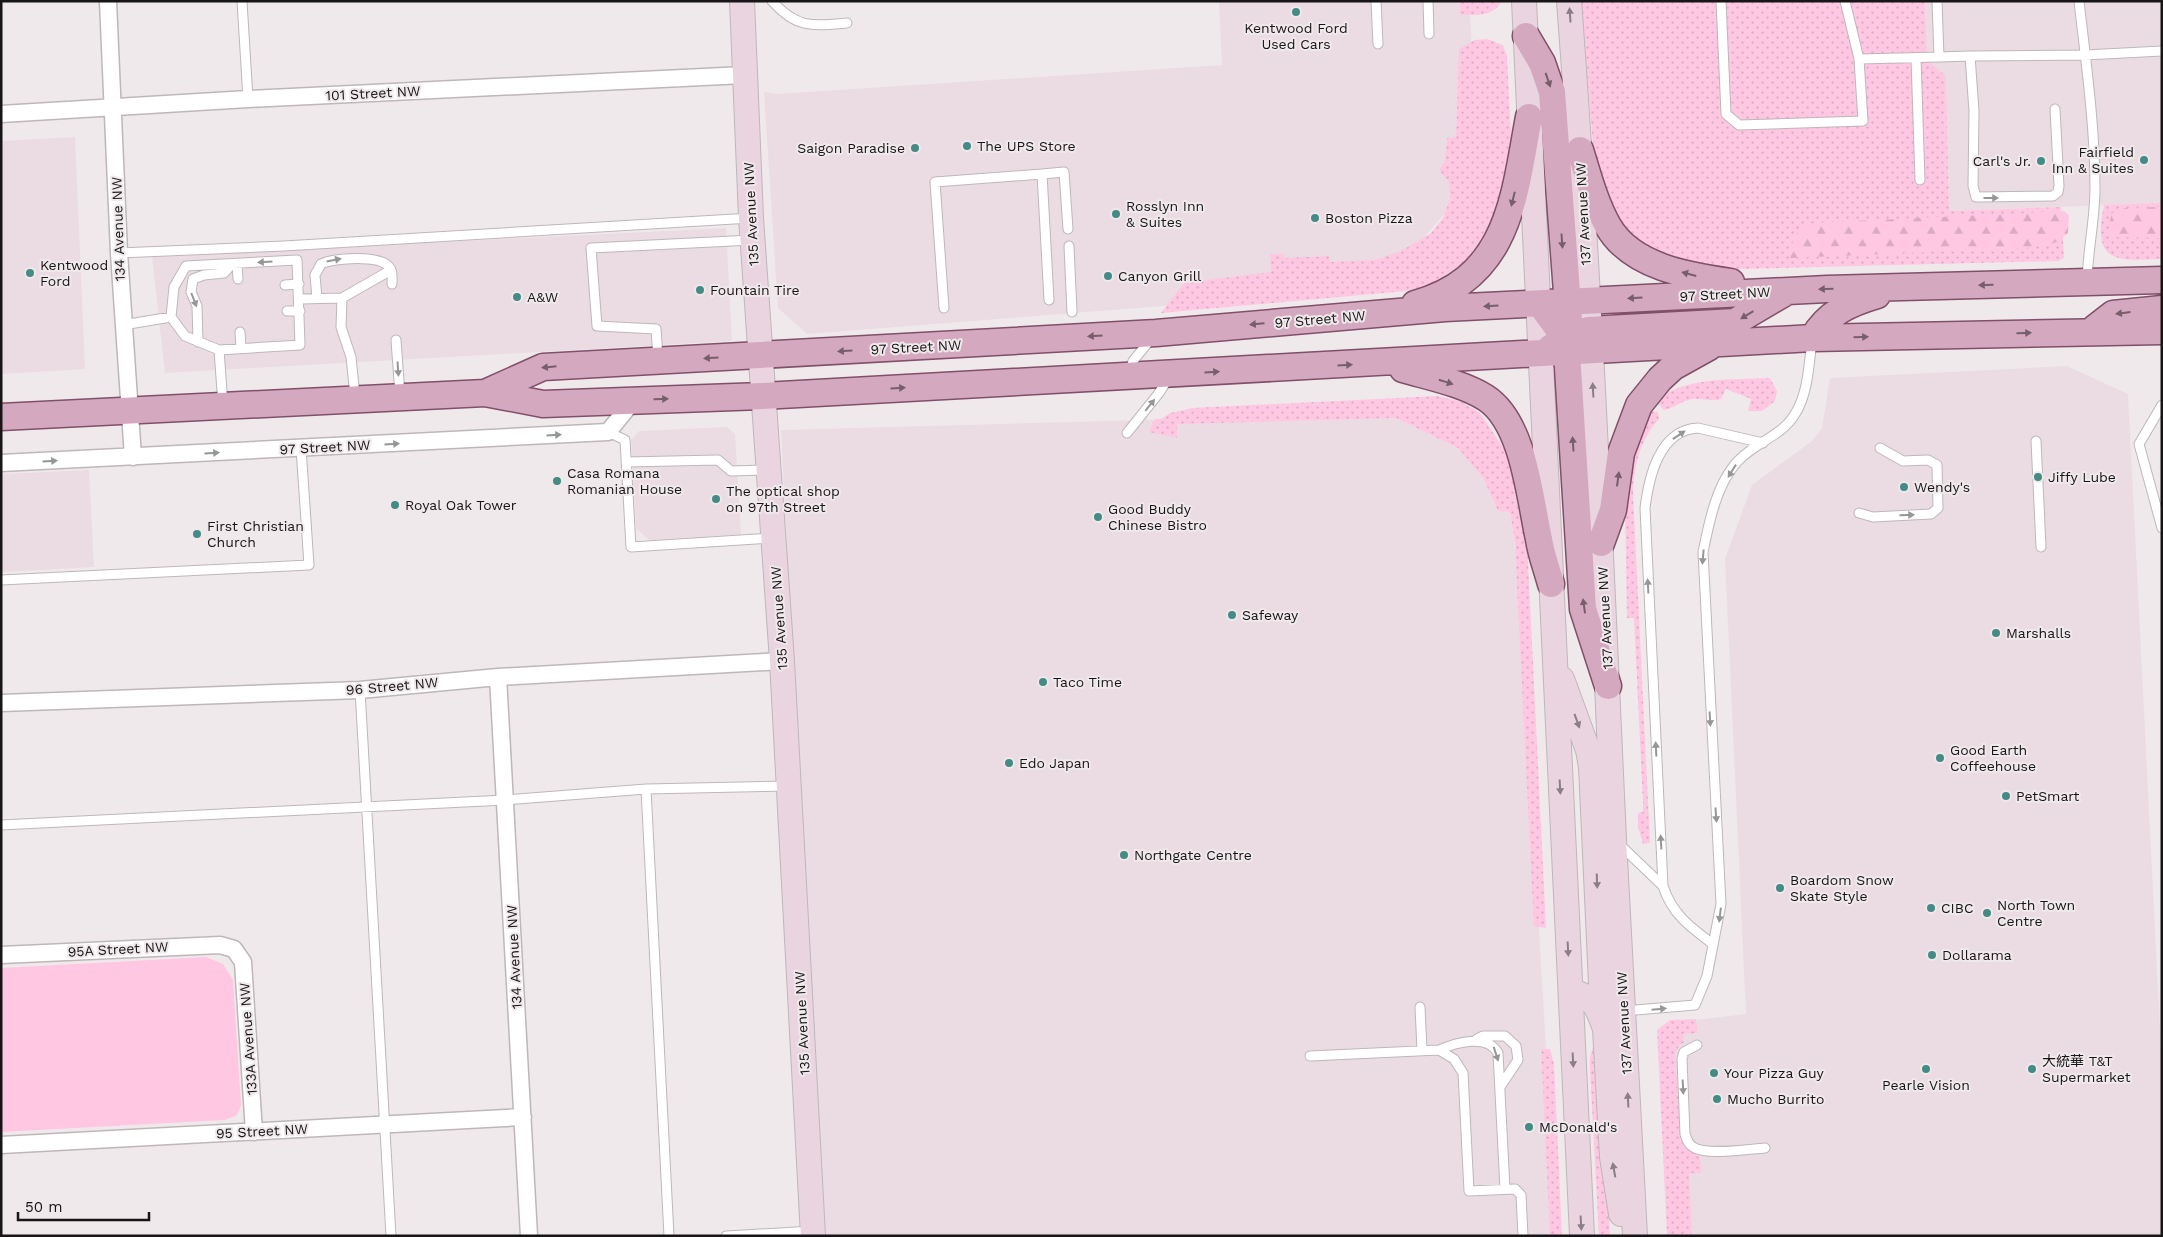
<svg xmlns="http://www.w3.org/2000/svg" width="2163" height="1237" viewBox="0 0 2163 1237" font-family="'Work Sans','Noto Sans SC',sans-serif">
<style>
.built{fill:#ebdce3}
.grass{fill:url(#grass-dots)}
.forest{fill:url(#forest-firs)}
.park{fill:#ffc7e2}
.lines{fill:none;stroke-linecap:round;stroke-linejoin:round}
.lane-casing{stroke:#beb7ba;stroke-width:11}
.street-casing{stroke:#beb7ba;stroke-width:19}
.secondary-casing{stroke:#beb7ba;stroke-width:26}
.primary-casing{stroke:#805069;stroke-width:29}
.lane{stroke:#fff;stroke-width:9}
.street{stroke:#fff;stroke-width:16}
.secondary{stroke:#ead4df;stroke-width:24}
.primary{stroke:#d4a9bf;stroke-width:26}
.oneway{fill:#8b7e85}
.oneway2{fill:#765f6a}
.oneway3{fill:#979696}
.poi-dot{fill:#448b86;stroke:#f0e9ec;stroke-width:2}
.labels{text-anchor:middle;stroke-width:4;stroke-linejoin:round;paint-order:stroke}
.poi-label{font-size:14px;fill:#171516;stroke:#f0e9ec;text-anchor:start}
.street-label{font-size:14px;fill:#171516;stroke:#f0e9ec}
</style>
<defs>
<pattern id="grass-dots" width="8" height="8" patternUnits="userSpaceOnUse" patternTransform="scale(1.25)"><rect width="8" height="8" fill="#ffc7e2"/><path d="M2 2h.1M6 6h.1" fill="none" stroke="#daaac1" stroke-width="1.8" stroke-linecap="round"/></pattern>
<pattern id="forest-firs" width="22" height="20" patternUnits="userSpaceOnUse" patternTransform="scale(1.25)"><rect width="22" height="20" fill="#ffc7e2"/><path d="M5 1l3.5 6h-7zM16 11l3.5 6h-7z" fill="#daaac1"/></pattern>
</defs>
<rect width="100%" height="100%" fill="#f0e9ec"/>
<path class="built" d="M1219,1H1469L1480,173L1379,289L807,334L778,308L764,92L777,94L1222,65Z
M1925,1H2162V203L1949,211L1946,76L1927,60Z
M75,137L85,369L1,374V141Z
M726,228L732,341L165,373L152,256Z
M2067,366L2128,394L2162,1069V1236H1667L1669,1023L1746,1014L1725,559L1752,485L1812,441L1822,428L1830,378Z
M1367,414L1396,418L1458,448L1483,478L1498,511L1510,512L1518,573L1557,1236H821L781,430Z
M727,427L735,434L741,535L649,540L636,528L631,440L639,431Z
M89,470L94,567L1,572V474Z"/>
<path class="grass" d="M1460,1H1502C1493,17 1477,15 1460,15Z
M1581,1H1925L1927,60L1946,76L1949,211L2061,207L2064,258L2058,261L1703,270L1662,259L1618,225L1594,158Z
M1487,39L1503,45L1507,56L1512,156L1498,221L1463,263L1432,284L1406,291L1161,313L1184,283L1271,272L1270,254H1284V258L1329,256L1330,262L1375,260L1401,251L1431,233L1443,218L1450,199L1449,182L1439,170L1445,161L1447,138L1456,137L1459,49L1475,40Z
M2162,203V259C2115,261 2092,264 2104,205Z
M1770,378L1777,391L1775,401L1762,411H1748L1751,399L1726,389L1721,399C1712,402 1702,398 1692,399C1682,401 1674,408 1664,410L1656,402C1681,376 1735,380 1770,378Z
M1438,396L1462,402L1480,413L1504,449L1514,478L1527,542L1546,928L1534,926L1515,545L1510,512L1498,511L1483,478L1458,448L1396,418L1177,424V438L1149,432L1155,419H1161L1170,413L1192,408Z
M1644,410L1658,412L1659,419C1640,440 1634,465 1633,493L1650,843L1643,844L1638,827V813L1643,812V803L1634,618H1627L1625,506L1629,464Z
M1696,1019L1697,1033L1683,1034L1684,1043L1680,1044L1675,1053L1681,1141L1686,1148L1700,1157L1701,1173H1689L1692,1236H1667L1657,1030L1670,1020Z
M1596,1038L1600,1041L1610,1236H1599L1590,1071V1057Z
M1541,1049H1550L1554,1064L1562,1236H1550Z"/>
<path class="forest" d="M2162,207V238L2112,237L2109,224L2112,213L2125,208Z
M2064,211L2069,215L2068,233L2057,242L2026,248L1790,258C1792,239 1795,228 1814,223Z"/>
<path class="park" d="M206,957L223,964L233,980L241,1105L237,1115L225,1120L1,1132V968Z"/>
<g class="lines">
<g class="lane-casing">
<path id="lane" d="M242,1L248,99
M772,1C797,29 813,26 847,23
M1376,1L1378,44
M1428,1L1429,34
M1721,1L1726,114L1739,125L1863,121L1859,59L1939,57
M1845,1L1859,59
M1937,1L1939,57L1970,56L1974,111L1973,186L1976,197L2053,196L2058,192L2059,186L2055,109
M2079,1C2086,63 2095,126 2095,188C2095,219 2088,249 2087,280
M1970,56L2085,55L2162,51
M1916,58L1920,180
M1042,174L1064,172L1068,229
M1069,246L1072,312
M119,253L284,246L751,218
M237,264L238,279
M285,285L299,284
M317,298L315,275L321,264C334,258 381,254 390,268C393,272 392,279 392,284
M342,298L391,270
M300,299L342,298L341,327L351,357L355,396
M944,308L935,182L1042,174L1049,300
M287,311H300
M123,325L171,317L185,336L219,350L300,345L297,260L186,266L174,287L171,317
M240,332L241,349
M396,340L400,395
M198,342L197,306L191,292L193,279L204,275L224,273L232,264
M219,350L223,405
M658,358L656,329L597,326L591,248L752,240
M1129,374L1133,361L1151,339
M2162,405L2139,444L2162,528
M608,432L625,440L631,547L773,538
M1127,433L1159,393L1169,377
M2036,441L2041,547
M626,462L718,460L731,471L767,470
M1859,513L1873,517L1931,514L1938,508L1937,465L1928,460L1903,461L1880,448
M1,580L309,565L301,448
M360,690L391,1236
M646,789L788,786
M1,825L505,800L646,789L669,1236
M1618,843L1663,886
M1713,944C1690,927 1672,914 1663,886L1645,508C1649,477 1659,430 1698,428L1763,443
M1420,1007L1422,1050
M1624,1011L1695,1005L1707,976L1721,904L1703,552C1709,522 1717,482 1739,460C1756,442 1782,436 1795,414C1808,394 1809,364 1812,340
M1477,1039L1483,1036H1505L1516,1046L1518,1060L1500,1087
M1697,1045L1684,1052L1682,1059L1685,1134C1687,1140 1688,1144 1693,1147C1706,1156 1749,1149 1765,1148
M1439,1050C1455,1043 1487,1033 1498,1053L1505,1189
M1310,1056L1439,1050L1454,1059L1463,1073L1469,1191L1515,1189L1521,1195L1523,1236
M726,1236L813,1231"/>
</g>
<g class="street-casing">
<path id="street" d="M108,1L119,253L133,457
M1,114L248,99L744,75
M1,463L608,432L634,400
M498,677L529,1236
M1,703L360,690L498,677L782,661
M1,955L220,945L234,949L243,962L254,1132
M1,1145L523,1117"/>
</g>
<g class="secondary-casing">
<path id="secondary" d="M742,1L751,218L782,661L813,1236
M1524,1L1582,1236
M1569,1C1590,280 1601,559 1614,839C1620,971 1628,1103 1635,1236
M1562,679L1588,750L1591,767L1601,984L1609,1000L1623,1011
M1578,993C1595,999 1599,1012 1605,1029L1612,1157L1621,1214"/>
</g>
<g class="primary-casing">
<path id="primary" d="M1526,36L1542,63L1552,92L1569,319
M1580,150C1588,176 1595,203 1608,226C1631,267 1689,276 1731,282
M1415,304C1509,278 1514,198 1529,117
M1540,304L1557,327L1567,352L1583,609L1608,686
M2095,328L2113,314L2162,309
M1813,338C1827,313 1850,303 1877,295
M1550,348L1576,333L1589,330L1735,322L1786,292
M1403,369C1430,377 1462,383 1486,398C1524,423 1530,499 1539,539C1541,554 1547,569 1551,584
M485,393L543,367L1156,333L1445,308L1827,289L2162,280
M1,417L485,393L543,404L762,396L1813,338L2162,331
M1601,543L1613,510L1621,453L1639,405L1660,379L1673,367L1709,347"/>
</g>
<use href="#lane" class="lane"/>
<use href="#street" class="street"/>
<use href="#secondary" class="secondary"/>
<use href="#primary" class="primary"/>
</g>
<defs><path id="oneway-solid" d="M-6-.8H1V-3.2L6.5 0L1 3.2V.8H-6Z" transform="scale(1.25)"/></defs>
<g class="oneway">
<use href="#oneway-solid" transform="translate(1570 15) rotate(-94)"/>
<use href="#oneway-solid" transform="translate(1593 390) rotate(-93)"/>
<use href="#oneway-solid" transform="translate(1577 721) rotate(70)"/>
<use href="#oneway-solid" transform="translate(1560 787) rotate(87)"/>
<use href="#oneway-solid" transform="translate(1597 881) rotate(88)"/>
<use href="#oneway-solid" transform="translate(1568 949) rotate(87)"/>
<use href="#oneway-solid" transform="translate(1573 1060) rotate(87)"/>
<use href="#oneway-solid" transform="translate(1628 1100) rotate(-93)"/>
<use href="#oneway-solid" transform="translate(1614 1170) rotate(-100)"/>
<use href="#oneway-solid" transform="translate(1581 1223) rotate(87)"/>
</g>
<g class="oneway2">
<use href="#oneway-solid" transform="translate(1548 80) rotate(71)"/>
<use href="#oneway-solid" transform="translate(1513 199) rotate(104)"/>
<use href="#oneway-solid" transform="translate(1562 241) rotate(86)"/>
<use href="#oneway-solid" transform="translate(1689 274) rotate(-165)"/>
<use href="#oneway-solid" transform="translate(1986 285) rotate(179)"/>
<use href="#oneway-solid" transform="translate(1826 289) rotate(178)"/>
<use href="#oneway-solid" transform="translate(1635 298) rotate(177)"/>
<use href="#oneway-solid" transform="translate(1491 306) rotate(177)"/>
<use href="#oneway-solid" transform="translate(2123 313) rotate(173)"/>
<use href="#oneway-solid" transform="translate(1747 315) rotate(149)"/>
<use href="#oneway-solid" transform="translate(1257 324) rotate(175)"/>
<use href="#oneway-solid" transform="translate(2024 333) rotate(-1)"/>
<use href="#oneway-solid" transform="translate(1095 336) rotate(177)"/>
<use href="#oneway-solid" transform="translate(1861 337) rotate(-1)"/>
<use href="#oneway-solid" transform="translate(845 351) rotate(176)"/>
<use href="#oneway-solid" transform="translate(711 358) rotate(177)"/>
<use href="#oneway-solid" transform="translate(1345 365) rotate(-3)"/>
<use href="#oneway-solid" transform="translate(549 367) rotate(174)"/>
<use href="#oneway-solid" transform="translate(1212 372) rotate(-3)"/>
<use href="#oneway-solid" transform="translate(1446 382) rotate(18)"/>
<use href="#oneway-solid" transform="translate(898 388) rotate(-3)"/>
<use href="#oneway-solid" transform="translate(661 399) rotate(-2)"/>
<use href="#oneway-solid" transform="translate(1573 444) rotate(-94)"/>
<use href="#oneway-solid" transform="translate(1618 479) rotate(-82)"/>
<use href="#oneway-solid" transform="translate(1584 606) rotate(-98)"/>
</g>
<g class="oneway3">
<use href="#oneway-solid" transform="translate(1991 198)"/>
<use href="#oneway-solid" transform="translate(334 260) rotate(-11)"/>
<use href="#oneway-solid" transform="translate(265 262) rotate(177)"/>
<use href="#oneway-solid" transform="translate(194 300) rotate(69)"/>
<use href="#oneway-solid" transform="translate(398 369) rotate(86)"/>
<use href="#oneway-solid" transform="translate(1150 405) rotate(-51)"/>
<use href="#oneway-solid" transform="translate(554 435) rotate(-3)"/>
<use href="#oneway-solid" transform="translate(1679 435) rotate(-34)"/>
<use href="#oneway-solid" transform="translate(392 444) rotate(-3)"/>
<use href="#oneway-solid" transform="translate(212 453) rotate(-3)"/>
<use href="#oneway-solid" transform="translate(50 461) rotate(-3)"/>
<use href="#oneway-solid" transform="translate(1732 471) rotate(122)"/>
<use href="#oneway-solid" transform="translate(1907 515) rotate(-2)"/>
<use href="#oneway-solid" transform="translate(1703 557) rotate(95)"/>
<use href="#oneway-solid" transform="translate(1648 586) rotate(-93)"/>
<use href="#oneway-solid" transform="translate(1710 719) rotate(87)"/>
<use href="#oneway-solid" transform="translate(1656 749) rotate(-93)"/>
<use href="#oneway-solid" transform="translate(1716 815) rotate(86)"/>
<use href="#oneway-solid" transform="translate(1661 842) rotate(-93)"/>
<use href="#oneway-solid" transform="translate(1720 915) rotate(97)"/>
<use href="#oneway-solid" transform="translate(1659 1009) rotate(-5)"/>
<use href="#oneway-solid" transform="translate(1496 1054) rotate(72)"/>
<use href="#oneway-solid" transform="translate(1683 1087) rotate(87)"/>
</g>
<g class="poi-dot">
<circle cx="1296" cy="12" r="5"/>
<circle cx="967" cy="146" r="5"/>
<circle cx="915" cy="148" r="5"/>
<circle cx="2144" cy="160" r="5"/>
<circle cx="2041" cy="161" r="5"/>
<circle cx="1116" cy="214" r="5"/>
<circle cx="1315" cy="218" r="5"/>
<circle cx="30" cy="273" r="5"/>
<circle cx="1108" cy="276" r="5"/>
<circle cx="700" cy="290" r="5"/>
<circle cx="517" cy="297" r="5"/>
<circle cx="2038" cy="477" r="5"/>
<circle cx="557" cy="481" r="5"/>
<circle cx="1904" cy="487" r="5"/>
<circle cx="716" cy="499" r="5"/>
<circle cx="395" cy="505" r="5"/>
<circle cx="1098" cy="517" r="5"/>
<circle cx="197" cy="534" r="5"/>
<circle cx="1232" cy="615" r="5"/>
<circle cx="1996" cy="633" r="5"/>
<circle cx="1043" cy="682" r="5"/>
<circle cx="1940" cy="758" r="5"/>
<circle cx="1009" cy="763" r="5"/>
<circle cx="2006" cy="796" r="5"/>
<circle cx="1124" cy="855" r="5"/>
<circle cx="1780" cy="888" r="5"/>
<circle cx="1931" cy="908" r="5"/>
<circle cx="1987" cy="913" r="5"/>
<circle cx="1932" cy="955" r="5"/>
<circle cx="1926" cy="1069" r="5"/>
<circle cx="2032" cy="1069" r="5"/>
<circle cx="1714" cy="1073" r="5"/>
<circle cx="1717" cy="1099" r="5"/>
<circle cx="1529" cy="1127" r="5"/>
</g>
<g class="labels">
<g class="poi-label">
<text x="1296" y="33" text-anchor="middle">Kentwood Ford<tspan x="1296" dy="16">Used Cars</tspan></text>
<text x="977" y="151">The UPS Store</text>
<text x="905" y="153" text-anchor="end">Saigon Paradise</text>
<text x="2134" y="157" text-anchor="end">Fairfield<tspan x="2134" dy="16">Inn &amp; Suites</tspan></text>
<text x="2031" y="166" text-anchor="end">Carl's Jr.</text>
<text x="1126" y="211">Rosslyn Inn<tspan x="1126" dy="16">&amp; Suites</tspan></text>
<text x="1325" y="223">Boston Pizza</text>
<text x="40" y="270">Kentwood<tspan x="40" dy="16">Ford</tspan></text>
<text x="1118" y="281">Canyon Grill</text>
<text x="710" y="295">Fountain Tire</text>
<text x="527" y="302">A&amp;W</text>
<text x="567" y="478">Casa Romana<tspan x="567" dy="16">Romanian House</tspan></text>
<text x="2048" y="482">Jiffy Lube</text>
<text x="1914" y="492">Wendy's</text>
<text x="726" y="496">The optical shop<tspan x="726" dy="16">on 97th Street</tspan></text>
<text x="405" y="510">Royal Oak Tower</text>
<text x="1108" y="514">Good Buddy<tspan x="1108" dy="16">Chinese Bistro</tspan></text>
<text x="207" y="531">First Christian<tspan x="207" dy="16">Church</tspan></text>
<text x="1242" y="620">Safeway</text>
<text x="2006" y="638">Marshalls</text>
<text x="1053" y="687">Taco Time</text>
<text x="1950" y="755">Good Earth<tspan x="1950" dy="16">Coffeehouse</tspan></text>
<text x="1019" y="768">Edo Japan</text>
<text x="2016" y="801">PetSmart</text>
<text x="1134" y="860">Northgate Centre</text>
<text x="1790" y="885">Boardom Snow<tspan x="1790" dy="16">Skate Style</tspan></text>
<text x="1997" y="910">North Town<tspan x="1997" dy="16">Centre</tspan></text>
<text x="1941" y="913">CIBC</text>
<text x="1942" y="960">Dollarama</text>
<text x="2042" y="1066">大統華 T&amp;T<tspan x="2042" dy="16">Supermarket</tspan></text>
<text x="1724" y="1078">Your Pizza Guy</text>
<text x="1926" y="1090" text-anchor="middle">Pearle Vision</text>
<text x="1727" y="1104">Mucho Burrito</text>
<text x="1539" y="1132">McDonald's</text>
</g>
<g class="street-label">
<text transform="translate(373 93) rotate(-3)" y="5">101 Street NW</text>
<text transform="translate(751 214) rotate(-93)" y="5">135 Avenue NW</text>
<text transform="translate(1583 214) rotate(-93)" y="5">137 Avenue NW</text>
<text transform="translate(118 229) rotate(-92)" y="5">134 Avenue NW</text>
<text transform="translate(1725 294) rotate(-3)" y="5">97 Street NW</text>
<text transform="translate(1320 319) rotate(-5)" y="5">97 Street NW</text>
<text transform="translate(916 347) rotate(-3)" y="5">97 Street NW</text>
<text transform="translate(325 447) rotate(-3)" y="5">97 Street NW</text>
<text transform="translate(779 618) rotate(-94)" y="5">135 Avenue NW</text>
<text transform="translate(1605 618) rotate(-93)" y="5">137 Avenue NW</text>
<text transform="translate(392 686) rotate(-5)" y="5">96 Street NW</text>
<text transform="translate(118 949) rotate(-3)" y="5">95A Street NW</text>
<text transform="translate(514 957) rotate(-93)" y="5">134 Avenue NW</text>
<text transform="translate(802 1023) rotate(-93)" y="5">135 Avenue NW</text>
<text transform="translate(1624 1023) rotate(-93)" y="5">137 Avenue NW</text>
<text transform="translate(248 1039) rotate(-94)" y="5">133A Avenue NW</text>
<text transform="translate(262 1131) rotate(-3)" y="5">95 Street NW</text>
</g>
</g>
<rect width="2163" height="1237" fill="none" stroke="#171516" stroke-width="5"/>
<path d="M18 1212v8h131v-8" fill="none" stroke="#171516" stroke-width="2.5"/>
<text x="25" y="1212" font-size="15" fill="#171516" stroke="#f0e9ec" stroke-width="4" paint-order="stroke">50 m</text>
</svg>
